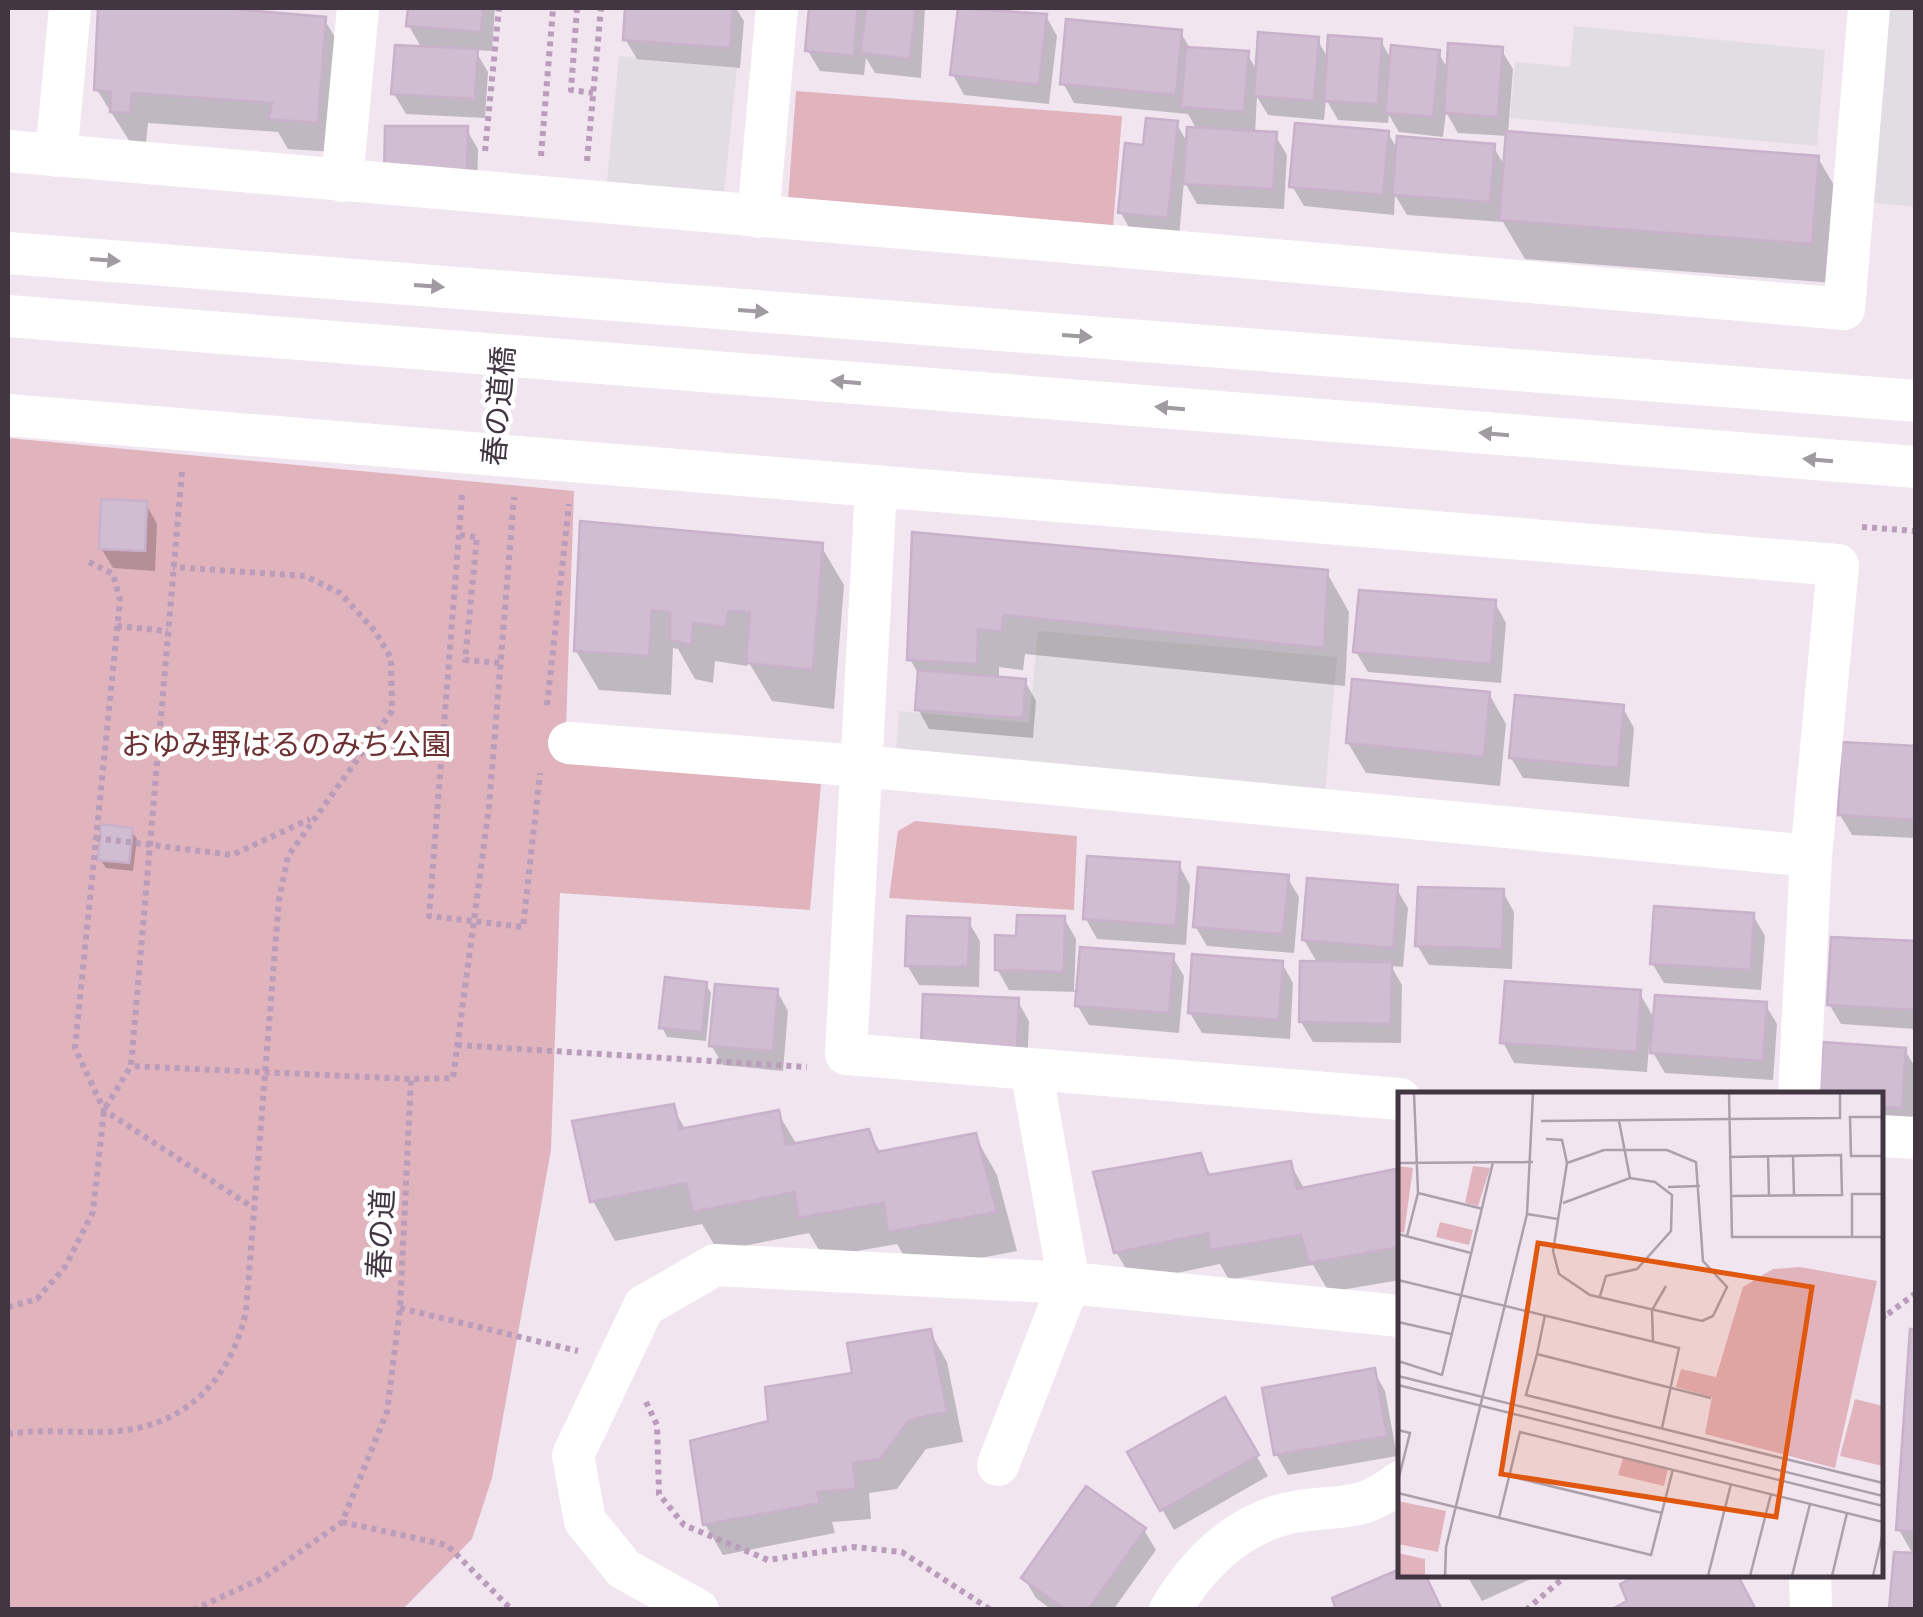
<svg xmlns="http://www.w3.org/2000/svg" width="1923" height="1617" viewBox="0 0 1923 1617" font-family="'PT Sans','Noto Sans JP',sans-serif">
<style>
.green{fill:#e1b3bd}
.parking{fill:#e2dde2}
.shadow{fill:#0003}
.building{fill:#d0bdd1;stroke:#c9b1cb;stroke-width:2.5}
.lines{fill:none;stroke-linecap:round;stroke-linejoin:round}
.path{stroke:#ba9dbb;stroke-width:6;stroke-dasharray:5 5;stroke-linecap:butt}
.minor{stroke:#fff;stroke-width:42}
.oneway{fill:#a09aa1}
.labels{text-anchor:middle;stroke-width:9;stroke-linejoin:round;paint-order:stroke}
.street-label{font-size:30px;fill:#423643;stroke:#fff}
.park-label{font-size:30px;fill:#6d3033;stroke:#fff}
.inset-road{fill:none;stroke:#aba0ab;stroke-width:2.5}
.view{fill:#e0570f;fill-opacity:0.15;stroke:#e0570f;stroke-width:5}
.inset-edge{fill:none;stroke:#423643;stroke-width:5}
</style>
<rect width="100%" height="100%" fill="#f1e6f0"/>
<path class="green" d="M796,91L1122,116L1112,239L787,214Z
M8,438L574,491L565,758L821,783L810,910L560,893L551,1150L492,1478L472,1539L403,1609H8Z
M915,821L1077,836L1074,910L889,898L898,831Z"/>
<path class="parking" d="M1886,8H1915V207L1867,202Z
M1574,26L1825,50L1817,146L1510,118L1515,62L1570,67Z
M619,56L737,68L723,203L606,191Z
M1038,631L1337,657L1324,803L895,764L899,711L1029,723Z"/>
<path class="shadow" d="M101,8H193L324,19L342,49L334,152L288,149L278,132L148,123L146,143L130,142L97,90Z
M410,8H495L492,51L475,50L488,72L485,118L406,114L394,94L422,49L409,26Z
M628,8H736L744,21L740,68L637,59L625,39Z
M812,8H925L921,78L875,73L866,58L864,75L820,71L808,51Z
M960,8L1046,16L1057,36L1049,104L964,95L953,75Z
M1181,33L1191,50L1247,54L1258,72L1317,39L1329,60L1381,41L1392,61L1438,52L1449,71L1501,49L1513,69L1508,134L1818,158L1841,197L1834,283L1525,259L1503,222L1407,215L1395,195L1394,215L1304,206L1292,186L1388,133L1399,152L1493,146L1506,168L1508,136L1458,133L1446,112L1443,137L1399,132L1389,115L1388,123L1338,120L1326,99L1324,120L1268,115L1257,97L1255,133L1275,135L1287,155L1284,209L1197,204L1184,181L1179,237L1132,233L1121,213L1145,148L1177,124L1188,144L1197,130L1188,114L1074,103L1063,83Z
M388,128L466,129L478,149L477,198Z
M146,504L157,524L155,571L113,568L101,548Z
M582,524L821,546L844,585L834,709L772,701L748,661L747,666L715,661L713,683L695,679L678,649L673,648L671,695L599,690L576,651Z
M915,535L1327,573L1349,612L1345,686L1025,654L1023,670L999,667V679L1025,681L1036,701L1033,738L929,729L918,709L920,677L910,659Z
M1495,603L1506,623L1501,683L1368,672L1356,652Z
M1489,694L1506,724L1500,786L1366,773L1348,743Z
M1623,708L1634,728L1629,787L1523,778L1511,758Z
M1916,749V838L1852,835L1840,815Z
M131,830L137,839L133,871L106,868L100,859Z
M1179,865L1190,885L1186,945L1097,939L1086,919Z
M1287,877L1299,897L1294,953L1207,946L1195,926Z
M1396,888L1408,908L1403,967L1391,966L1402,985L1401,1043L1313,1042L1301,1022L1318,964L1304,940Z
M1503,892L1514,912L1512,969L1429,965L1417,945Z
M1753,915L1765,936L1761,990L1664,983L1652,963Z
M1064,918L1076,939L1074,991L1172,956L1184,976L1179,1033L1089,1025L1077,1005L1078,992L1009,990L997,969Z
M968,921L980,941L979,987L919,985L907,965Z
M1916,944V1029L1841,1024L1829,1004Z
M1282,963L1293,983L1290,1039L1202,1033L1190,1013Z
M706,984L711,993L706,1041L667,1037L662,1027Z
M777,991L788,1011L783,1071L723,1065L711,1045Z
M1639,992L1655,1020L1765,1004L1777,1024L1773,1080L1665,1073L1649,1046L1647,1072L1514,1063L1503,1042Z
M1017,1000L1029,1021L1027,1070L935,1066Z
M1825,1045L1905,1050L1916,1069L1912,1128L1880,1126V1094H1822Z
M672,1107L686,1130L778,1113L797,1145L868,1131L881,1153L975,1136L997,1175L1017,1251L913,1271L897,1244L823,1257L809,1233L718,1251L702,1224L615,1241L593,1201Z
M1200,1156L1212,1177L1290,1163L1305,1190L1399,1170L1400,1280L1329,1292L1313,1265L1229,1280L1220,1264L1134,1282L1116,1252Z
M1880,1294L1887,1318L1880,1319Z
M930,1332L947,1362L963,1442L926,1449L897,1489L869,1493L871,1519L832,1522L835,1533L723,1555L705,1524L771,1423Z
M1916,1332V1610L1914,1556L1899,1530Z
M1374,1371L1385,1391L1397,1456L1288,1475L1276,1454Z
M1224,1400L1268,1476L1174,1530L1130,1453Z
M1144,1530L1156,1550L1113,1610H1052L1036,1598L1024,1578Z
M1466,1574H1542L1482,1601Z"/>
<path class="building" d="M98,8H222L326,17L318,123L268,119L272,103L132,93L130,113L110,112L111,92L94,90Z
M408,8H483L481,32L406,26Z
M625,8H733L730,48L623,40Z
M809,8H858L854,56L805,51Z
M866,8H916L910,59L860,53Z
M958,8L1047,14L1039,85L950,75Z
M1066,19L1182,30L1176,95L1060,84Z
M1258,32L1319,37L1314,101L1254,96Z
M1328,35L1382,39L1378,104L1324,101Z
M1448,43L1503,47L1498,117L1444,113Z
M395,45L478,49L475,99L391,94Z
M1391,45L1440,50L1433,117L1385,113Z
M1186,47L1249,51L1244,112L1181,107Z
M1146,118L1178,121L1168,218L1118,213L1125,143L1143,145Z
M1295,123L1389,131L1383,195L1289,187Z
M385,126H468L467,179H384Z
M1187,127L1277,132L1273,189L1183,184Z
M1506,131L1819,156L1812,244L1499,220Z
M1397,136L1495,144L1490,202L1392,195Z
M101,499L147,501L145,551L99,549Z
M580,521L823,543L813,670L746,663L750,612L729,611L725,627L693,623L692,645L670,640V612L652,610L649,656L574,651Z
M912,532L1328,570L1324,648L1003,615L1002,632L978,629L977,664L907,660Z
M1359,590L1496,600L1491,664L1353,652Z
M918,670L1026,679L1023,718L915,710Z
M1352,679L1490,692L1484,757L1346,743Z
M1515,695L1624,705L1618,768L1509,758Z
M1841,742L1916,746V820L1838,815Z
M101,824L133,828L129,863L98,860Z
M1087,856L1180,862L1176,926L1083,919Z
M1198,867L1289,875L1283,934L1193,927Z
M1307,878L1398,885L1393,948L1302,940Z
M1418,887L1504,889L1502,949L1415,946Z
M1654,906L1754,913L1751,970L1650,964Z
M1017,915L1065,916L1064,972L995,970V935L1016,936Z
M907,916L970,918L968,967L905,966Z
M1831,937L1916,941V1010L1827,1005Z
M1080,947L1174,954L1169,1013L1075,1006Z
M1192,954L1283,961L1279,1020L1188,1013Z
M1300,961L1392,962L1391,1024L1299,1022Z
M665,977L707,982L702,1032L659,1028Z
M1505,981L1641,990L1637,1052L1500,1043Z
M715,984L778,989L773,1051L709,1046Z
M923,994L1019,998L1017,1050L921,1047Z
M1655,995L1767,1002L1763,1061L1650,1053Z
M1823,1042L1906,1048L1902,1108L1880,1107V1094H1819Z
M674,1104L680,1129L779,1110L786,1145L869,1129L877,1152L976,1133L997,1212L888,1232L884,1203L798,1218L795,1192L693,1212L686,1183L590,1202L572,1121Z
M1201,1153L1208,1175L1291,1161L1297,1189L1400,1168V1247L1309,1263L1301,1235L1210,1250L1208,1233L1114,1253L1093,1172Z
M931,1329L947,1412L909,1420L880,1459L853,1463L856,1489L817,1492L820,1503L703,1525L690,1441L768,1421L765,1387L852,1373L847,1343Z
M1910,1329H1916V1532L1896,1530Z
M1375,1368L1387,1436L1274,1455L1262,1388Z
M1225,1397L1259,1455L1160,1511L1127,1452Z
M1086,1486L1146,1528L1088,1610H1066L1021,1578Z
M1894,1552L1916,1553V1610H1889Z
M1400,1569V1574H1425L1442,1610H1336L1332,1598Z
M1640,1574H1737L1756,1610H1610L1627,1601L1620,1584Z"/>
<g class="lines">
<path class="path" d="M577,8L571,90L593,93
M485,151L499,8
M541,156L553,8
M587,161L601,8
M182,472L131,1066L411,1079
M462,495L429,916L523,927L540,773
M1862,527L1916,531
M460,535L477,537L465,660L500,663
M89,562L113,574L120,600L75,1048L104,1110L255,1209
M117,626L168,631
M547,705L569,504
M96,838L232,855L310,819
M457,1045L807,1067
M8,1307L37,1299L65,1267L93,1212L104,1110L131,1066
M400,1308L578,1351
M1880,1320L1916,1293
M646,1402L657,1425L659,1494L684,1525L768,1560L854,1547L902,1552L991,1610
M8,1434C50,1427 97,1437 138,1428C198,1415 234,1368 246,1311L279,900L288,856L392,711L391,658L375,631L340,593L305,576L173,567
M342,1522L447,1545L512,1610
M193,1610L263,1578L342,1522L387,1412L400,1308L411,1079L453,1078L489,807L514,497
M1526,1610L1568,1574"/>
<path class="minor" d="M8,151L1844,309L1869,8
M56,156L70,8
M342,181L358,8
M758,217L777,8
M8,253L1916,401
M8,316L1916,467
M8,415L1838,565L1811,856L861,766L569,743
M876,488L846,1054L1400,1099
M1799,1094L1811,856
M1880,1136L1916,1138
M998,1465L1069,1283L1031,1069
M1810,1574L1811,1610
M698,1610L624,1569L585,1521L573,1455L644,1306L715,1265L1069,1283L1400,1316
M1170,1610C1197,1565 1236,1525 1289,1513C1338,1503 1358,1515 1400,1482"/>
</g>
<defs><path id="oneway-solid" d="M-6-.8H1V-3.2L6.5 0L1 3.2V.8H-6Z" transform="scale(2.5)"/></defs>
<g class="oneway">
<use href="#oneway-solid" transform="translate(105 260) rotate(4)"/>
<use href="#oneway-solid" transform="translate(429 286) rotate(4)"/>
<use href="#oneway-solid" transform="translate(753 311) rotate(4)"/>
<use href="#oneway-solid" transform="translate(1077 336) rotate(4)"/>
<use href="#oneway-solid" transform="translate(846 382) rotate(-175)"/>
<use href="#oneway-solid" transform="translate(1170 408) rotate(-175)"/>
<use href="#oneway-solid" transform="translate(1494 434) rotate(-175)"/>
<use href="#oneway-solid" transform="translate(1818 460) rotate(-175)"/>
</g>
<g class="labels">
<g class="street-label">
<text transform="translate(499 406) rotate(-85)" y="10">春の道橋</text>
<text transform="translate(381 1234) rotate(-87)" y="10">春の道</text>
</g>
<g class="park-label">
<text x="286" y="755">おゆみ野はるのみち公園</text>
</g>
</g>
<g transform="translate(1398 1092)">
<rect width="485" height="485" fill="#f1e6f0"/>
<path d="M0,74L15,76L6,141L0,139ZM75,74L92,76L80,114L67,111ZM42,130L75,138L71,153L38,145ZM402,175L479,189L437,376L307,342L314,305L278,295L283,277L318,285L345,195L375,177ZM457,307L485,314V374L442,364ZM225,366L270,377L266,394L220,383ZM0,409L48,419L40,460L0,452ZM0,461L27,467V484H0Z" fill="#e1b3bd"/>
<path class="inset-road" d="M331,1L334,145H485M485,25H452L453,64H485M143,29L442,26V1M221,29L232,86M148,47L164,48L169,71M206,58H269L298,70L305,169L329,195L315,224L304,229L192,203L161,182L155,159L169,71ZM370,64L371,104M395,64L396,103M331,65L443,63L444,103L332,104M0,71L135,70M270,95L302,94M20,101L85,117M165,111L232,86L257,90L274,103L273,139L239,177L208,184L202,204M129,122L160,127M0,142L73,161M9,144L20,101L16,1M454,145V102H485M0,188L281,256L264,336M0,230L53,242M255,249L254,218L268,194M139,262L147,223M0,269L44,283L95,70M0,284L485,404M0,293L485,414M313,306L139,262L128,303L485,391M0,338L12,341L0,389M111,384L264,421M0,401L253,463L275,377M101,426L122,340L485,430M47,484L48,455L129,122L135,1M310,484L333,392M352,484L373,402M394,484L412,412M434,484L449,421M475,484L485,440"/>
<path class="view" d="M140,151L414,195L378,425L103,382Z"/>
<rect width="485" height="485" class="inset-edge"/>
</g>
<rect width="1923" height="1617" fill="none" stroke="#423643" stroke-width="20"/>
</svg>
